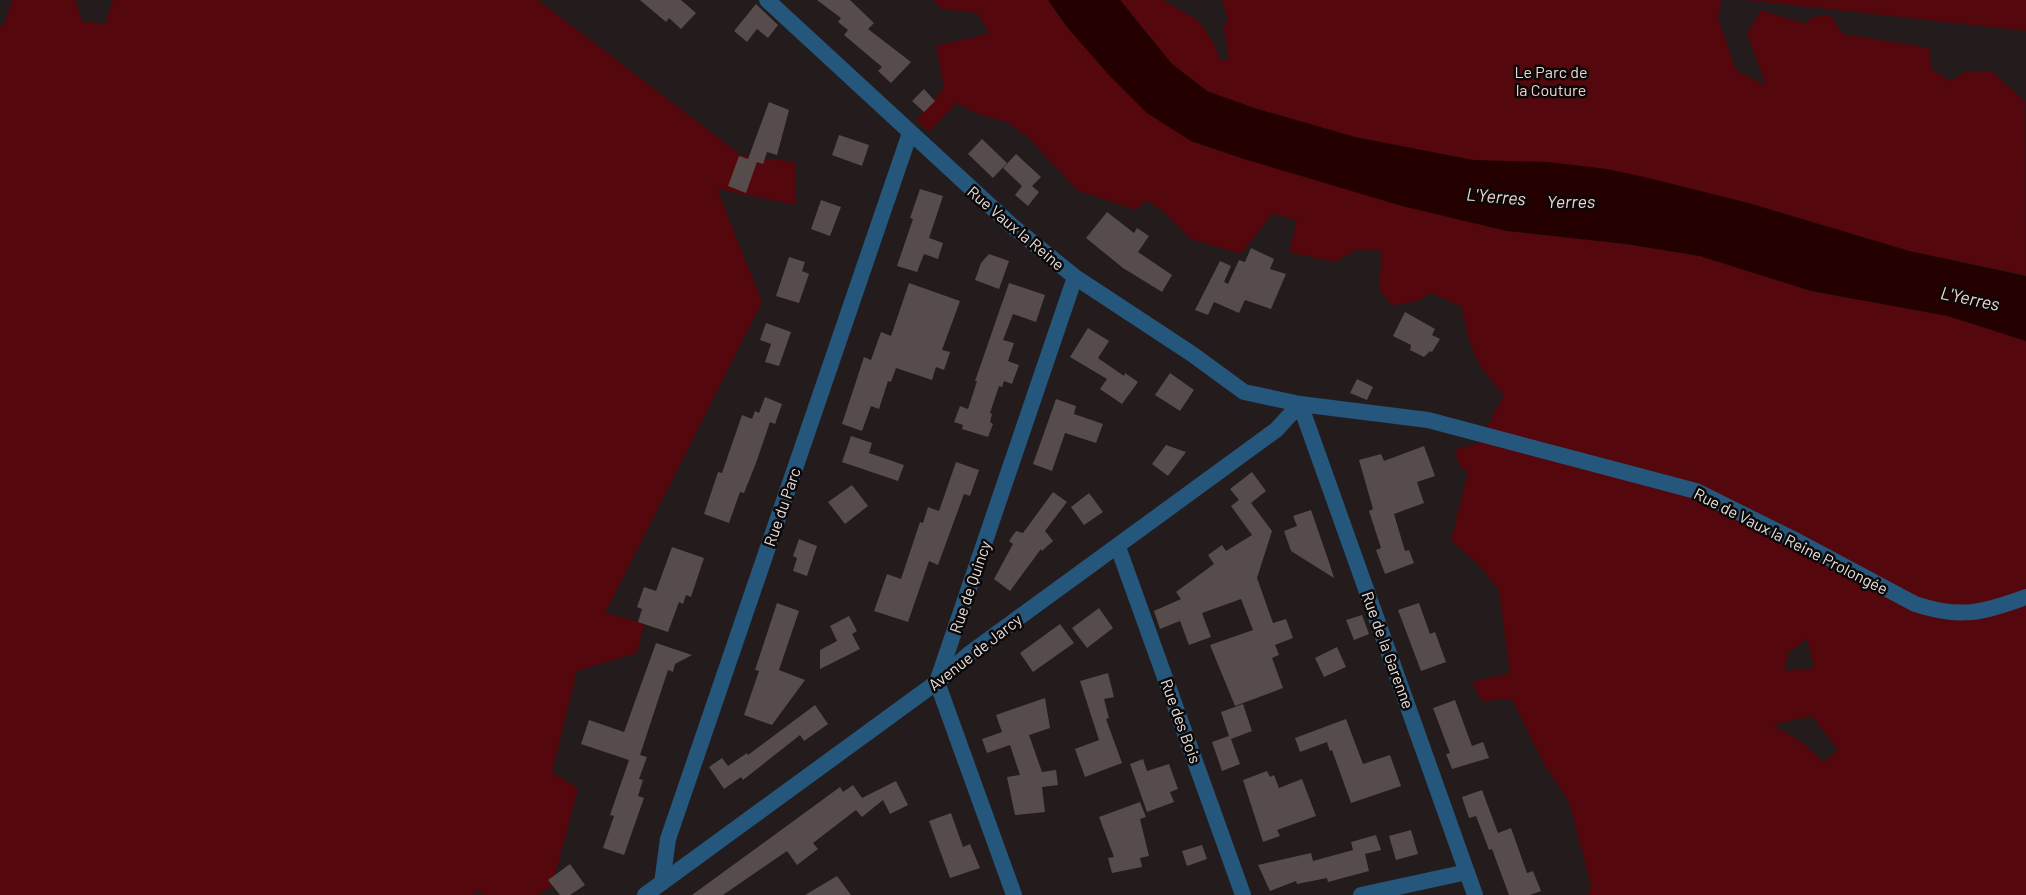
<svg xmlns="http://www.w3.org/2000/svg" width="2026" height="895" viewBox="0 0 2026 895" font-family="Barlow,sans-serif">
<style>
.green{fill:#54080d;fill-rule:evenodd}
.water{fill:#240000}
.building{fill:#554c4b}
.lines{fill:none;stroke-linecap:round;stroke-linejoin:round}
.street{stroke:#25577d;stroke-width:16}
.labels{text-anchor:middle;stroke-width:5;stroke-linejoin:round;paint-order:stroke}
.park-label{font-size:16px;fill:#efd4d1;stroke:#0b0807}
.street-label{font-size:16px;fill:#e5dfde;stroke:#0b0807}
.water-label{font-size:18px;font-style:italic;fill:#efd4d1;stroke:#0b0807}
</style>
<rect width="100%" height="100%" fill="#241c1c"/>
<path class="green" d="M12,0H76L82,21L105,24L113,0H538L741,155L795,162L796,205L717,189L762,302L605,613L644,623L637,653L577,671L552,772L578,789L552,886L538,895H484L478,891L473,895H0V25H4Z
M933,0H1048L1067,27L1126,92L1191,141L1244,159L1439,215L1507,231L1625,244L1700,256L1811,291L1948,316L2026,341V895H1588L1591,885L1569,802L1543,762L1512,699L1482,701L1472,682L1510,673L1499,590L1479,565L1451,540L1468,473L1459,464L1455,450L1478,443L1504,395C1477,367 1468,346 1462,307L1430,292L1419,301L1392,305L1379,290L1382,251L1357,249L1335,262L1289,252L1297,221L1273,213L1241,254L1191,239L1163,211L1146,200L1136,210L1077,190L1028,137L1007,122L981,115L956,103L929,132L916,120L944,88L936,46L990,33L977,13L941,9ZM1807,639L1814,668L1785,671L1788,653ZM1812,716L1838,750L1823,762L1802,742L1773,725Z
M1120,0H1163L1198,20L1212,40L1221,61L1229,58L1223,26L1228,20L1222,0H1719L1722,2L1718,17L1736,70L1766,86L1747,33L1761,10L1805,24L1812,17L1830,15L1843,34L1930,48L1931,69L1951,81L1964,72H1992L2025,101L2026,275L1909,251L1752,204L1644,177L1473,160L1355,137L1254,108L1207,91L1172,64Z
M1747,0H2026V31Z"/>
<path class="water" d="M1048,0H1120L1172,64L1207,91L1254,108L1355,137L1473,160L1547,162L1607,169L1644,177L1752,204L1909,251L2026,276V341L1948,316L1811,291L1700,256L1626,244L1507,231L1402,206L1244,159L1191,141L1147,113L1108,74L1067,27Z"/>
<path class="building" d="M640,0H681L696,13L681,29L669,18L666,22Z
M817,0H850L874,23L868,29L911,62L891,83L878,71L882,67L844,35L848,30L838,22L841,18Z
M756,4L778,25L768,38L757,29L747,42L734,31Z
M924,89L935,101L924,112L912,101Z
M769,102L789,110L777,155L767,152L763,164L757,162L746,193L728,186L739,156L748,159Z
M839,135L869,145L862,166L832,155Z
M982,139L1007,163L993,178L968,154Z
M1016,154L1041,177L1032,186L1039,192L1028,206L1015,195L1022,186L1003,168Z
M920,189L943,196L929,238L943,243L938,259L924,254L917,272L897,266L913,219L910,218Z
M821,200L841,207L830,236L811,229Z
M1107,212L1134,233L1137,228L1149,236L1138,252L1172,275L1162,292L1123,268L1086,238Z
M1251,248L1274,259L1270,269L1286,274L1271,309L1245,300L1239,313L1214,302L1208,315L1195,310L1220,261L1231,266L1224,282L1228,284L1239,260L1245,262Z
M989,254L1009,261L999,289L975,280L981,263Z
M789,257L805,262L802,271L809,274L799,303L776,296Z
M909,283L960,301L942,350L950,352L944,370L936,367L932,380L896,368L891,382L888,381L879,409L871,406L862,431L842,424L864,357L871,360L881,332L891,336Z
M1009,283L1045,295L1036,322L1013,314L1003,340L1014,343L1008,361L1019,365L1012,384L1004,381L1002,387L999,386L990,413L992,414L990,422L993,424L988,437L962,429L963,425L954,422L960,406L968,409L977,381H975Z
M1405,312L1435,329L1432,335L1440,339L1432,352L1430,351L1424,357L1410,350L1411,345L1393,336Z
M766,323L791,332L779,366L765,362L771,344L760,340Z
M1088,328L1109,341L1098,358L1124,376L1125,373L1138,382L1122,404L1100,389L1107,379L1070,357Z
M1170,373L1194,390L1180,411L1155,395Z
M1357,379L1373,387L1367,400L1350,393Z
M765,397L782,404L775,424L770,422L756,463L744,493L740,492L729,523L704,514L718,472L722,473L742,415L752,419L755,411L759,413Z
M1056,399L1076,406L1074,414L1103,424L1096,443L1065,433L1052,471L1033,464Z
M851,436L872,443L869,453L904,465L898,481L842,462Z
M1166,445L1186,452L1168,476L1152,464Z
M1424,446L1435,476L1417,482L1424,503L1394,514L1405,551L1409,550L1414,563L1385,574L1376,550L1381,548L1369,511L1373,509L1359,460L1381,454L1384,461Z
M956,462L979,470L970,496L964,494L938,565L929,561L908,622L874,611L887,574L901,579L920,522L923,523L928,507L939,511Z
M1252,472L1266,491L1251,503L1272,531L1257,578L1273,623L1286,619L1293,638L1275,645L1279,655L1272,658L1283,688L1235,706L1210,645L1253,630L1241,599L1202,613L1211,637L1189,645L1180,621L1160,629L1154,611L1181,599L1176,592L1214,564L1208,555L1222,545L1226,551L1252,535L1231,506L1239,500L1230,489Z
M852,485L868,506L845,524L828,502Z
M1053,492L1067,502L1045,531L1053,541L1042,551L1041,549L1010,591L994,579L1013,544L1009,541L1016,531L1023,533Z
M1089,493L1103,512L1084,525L1071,507Z
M1311,510L1330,565L1334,578L1291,551L1284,531L1297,526L1293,516Z
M799,539L817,546L807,576L793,571L797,558L793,556Z
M672,547L704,558L691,597L686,595L683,604L679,602L668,632L638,622L642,609L637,607L644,587L656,591Z
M777,603L799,611L779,670L805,680L772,725L744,715L759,671L755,670Z
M1419,603L1430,634L1435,632L1446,662L1421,671L1398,610Z
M1099,608L1113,628L1087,648L1072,628Z
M1362,615L1369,634L1354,640L1346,620Z
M849,616L857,631L852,634L860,649L820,669V650L837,641L830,626Z
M1060,624L1074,643L1033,672L1020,653Z
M656,643L692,655L675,664L673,672L668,670L640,755L647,757L639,779L643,780L638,796L644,798L624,855L603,848L614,816L610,815L629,760L581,744L589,720L624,732Z
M1337,647L1346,667L1324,677L1315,658Z
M1108,673L1114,697L1104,699L1109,718L1106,719L1122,763L1085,777L1075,749L1099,740L1080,681Z
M1045,698L1050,728L1029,735L1042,772L1056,770L1058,785L1042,787L1045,812L1015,815L1007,777L1020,775L1010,745L987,753L982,739L1002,732L996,715Z
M1455,700L1472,746L1483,742L1489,758L1452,769L1446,754L1450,753L1433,708Z
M1243,704L1252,731L1231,739L1240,764L1222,771L1212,742L1229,736L1221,712Z
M815,705L828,724L804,741L800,735L743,780L741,777L724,789L709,767L722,758L728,766L747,753L748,755Z
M1346,719L1363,764L1390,755L1401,786L1351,803L1332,750L1330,751L1327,742L1300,752L1295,738Z
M1143,759L1147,771L1169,764L1178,789L1170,792L1174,802L1147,812L1130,764Z
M1267,771L1270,777L1274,775L1279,788L1302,779L1316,816L1277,830L1280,836L1263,842L1243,780Z
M896,781L908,805L890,814L883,800L862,817L856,810L813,843L818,849L797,865L787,851L723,895H692L840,787L843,792L853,785L862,798Z
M1482,790L1498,833L1511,828L1527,873L1533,871L1541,891L1530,895H1509L1492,849L1489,850L1476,816L1469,818L1462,797Z
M1140,802L1146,817L1140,819L1149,856L1140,858L1142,867L1112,873L1108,858L1114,857L1099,817Z
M951,813L963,847L970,844L980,868L950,878L929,821Z
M1411,830L1418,854L1396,860L1389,836Z
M1376,835L1381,850L1365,854L1369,871L1328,882L1327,878L1297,884L1296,881L1270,891L1258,865L1311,853L1313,861L1353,850L1351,842Z
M1202,845L1207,859L1187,866L1182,851Z
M570,864L585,885L570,895H560L548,880Z
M837,876L851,895H805Z"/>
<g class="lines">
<path class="street" d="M767,0L1011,225L1075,277L1192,354L1244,392L1300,404L1428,420L1696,491L1797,541L1915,604C1960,619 1983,613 2026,597
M1300,404L1475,895
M1118,547L1243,895
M662,883L668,839L910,133
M645,895L937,682L969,654L1276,430L1300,404
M1014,895L937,682L1075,277
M1361,895L1467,872"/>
</g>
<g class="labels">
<g class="park-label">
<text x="1551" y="78">Le Parc de<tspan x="1551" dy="18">la Couture</tspan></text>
</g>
<g class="street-label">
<text transform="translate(1016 228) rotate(40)" y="6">Rue Vaux la Reine</text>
<text transform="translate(782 507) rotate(-71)" y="6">Rue du Parc</text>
<text transform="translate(1791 541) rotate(27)" y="6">Rue de Vaux la Reine Prolongée</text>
<text transform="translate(970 587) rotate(-71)" y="6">Rue de Quincy</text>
<text transform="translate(1388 650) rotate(70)" y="6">Rue de la Garenne</text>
<text transform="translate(975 652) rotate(-38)" y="6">Avenue de Jarcy</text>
<text transform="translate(1181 721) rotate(70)" y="6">Rue des Bois</text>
</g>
<g class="water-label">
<text transform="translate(1496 197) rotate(5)" y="6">L'Yerres</text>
<text x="1571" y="208">Yerres</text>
<text transform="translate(1970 299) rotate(12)" y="6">L'Yerres</text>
</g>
</g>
</svg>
